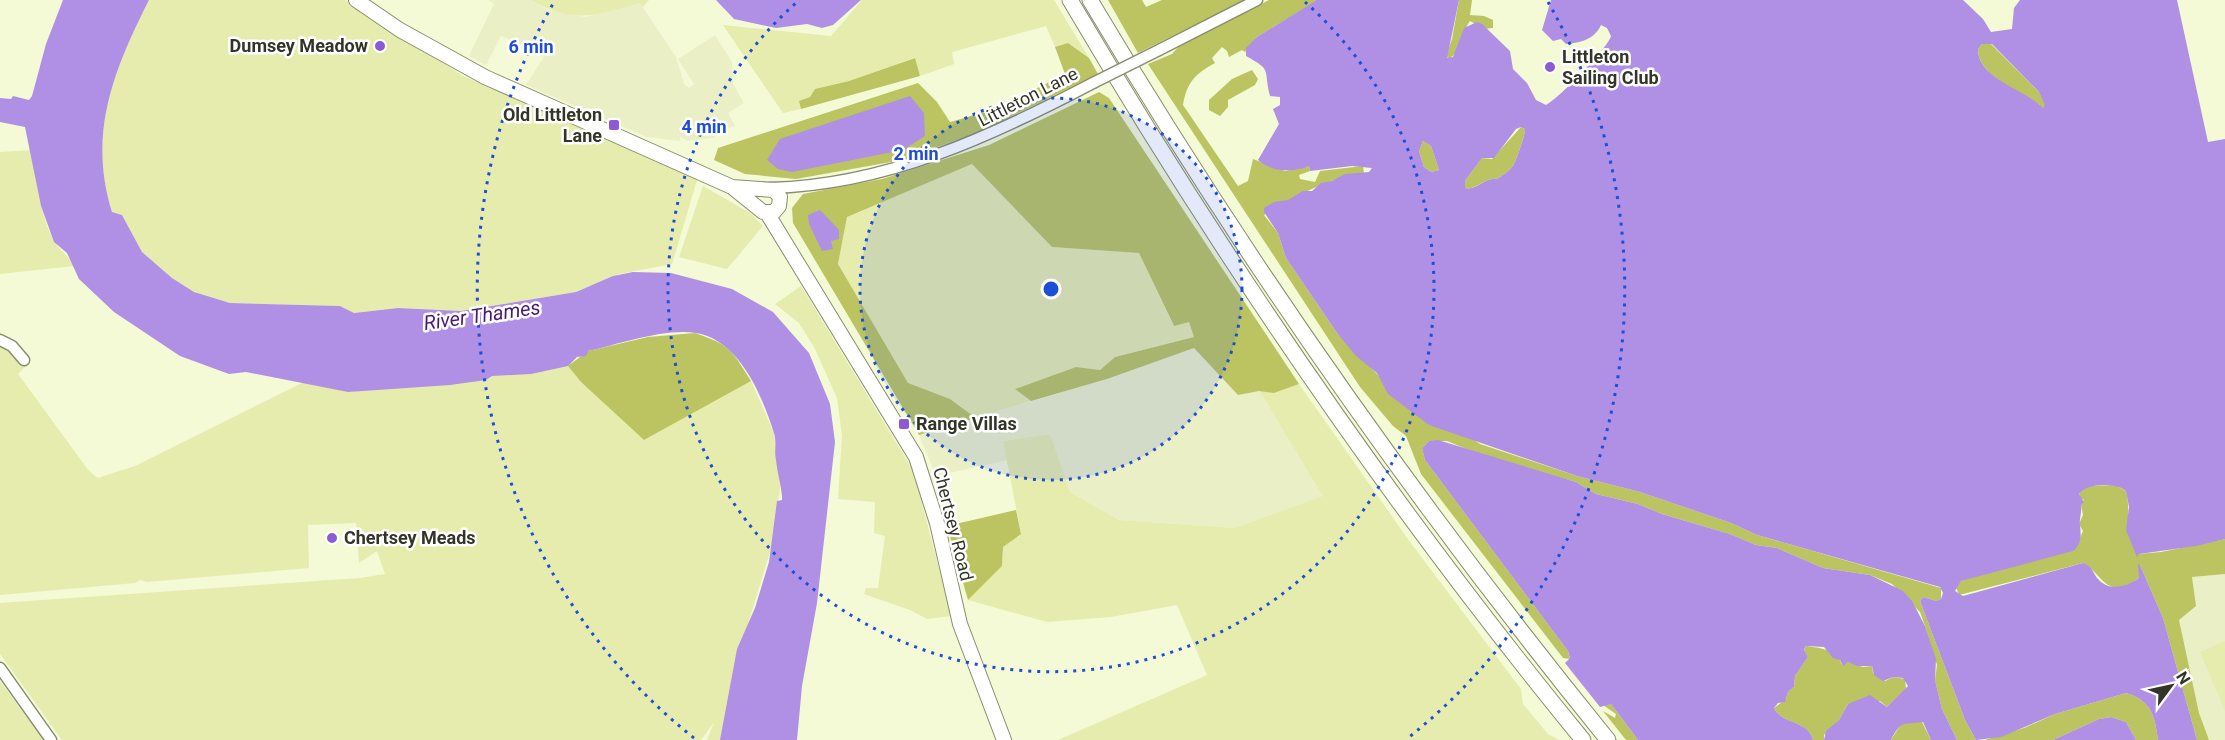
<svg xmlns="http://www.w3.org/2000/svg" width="2225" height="740" viewBox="0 0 2225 740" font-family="Roboto,sans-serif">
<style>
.built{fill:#eaefc5}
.green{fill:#e5ecae}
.forest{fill:#bbc460}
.water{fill:#af90e5;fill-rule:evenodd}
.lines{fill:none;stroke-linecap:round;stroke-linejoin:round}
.minor-casing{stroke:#898e6e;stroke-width:13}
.major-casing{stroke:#898e6e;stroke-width:16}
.highway-casing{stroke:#898e6e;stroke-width:17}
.minor{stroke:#fff;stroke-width:10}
.major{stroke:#fff;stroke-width:14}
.highway{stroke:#fff;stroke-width:15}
.minor-bridge-casing{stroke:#898e6e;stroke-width:13;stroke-linecap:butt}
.minor-bridge{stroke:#fff;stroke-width:10}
.ring{fill:none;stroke:#1d4ed8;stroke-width:3;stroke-dasharray:3 6}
.poi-dot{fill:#8d5ad3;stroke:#fff;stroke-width:2}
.labels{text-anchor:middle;stroke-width:5;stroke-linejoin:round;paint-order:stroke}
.poi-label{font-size:18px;font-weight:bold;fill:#333528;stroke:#fff;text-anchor:start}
.street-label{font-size:18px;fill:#333528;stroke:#fff}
.water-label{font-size:20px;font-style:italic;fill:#48187b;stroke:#fff}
.centre{fill:#1d4ed8;stroke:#fff;stroke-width:3}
.ring-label{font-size:18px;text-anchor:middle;font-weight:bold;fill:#1d4ed8;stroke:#fff;stroke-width:5;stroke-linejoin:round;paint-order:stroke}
</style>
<rect width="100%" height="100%" fill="#f4f9d6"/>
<path class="built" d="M488,0H531L549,10L585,17L640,3L676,57L684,84L689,88L694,84L678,59L715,35L732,62L733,84L744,103L728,113L735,126L717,132L718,134L713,138L688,141L680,137V141L647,137L526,85L544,57L525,46L501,36L486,65L469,56L494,4Z
M1194,348L1238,395L1259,390L1324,496L1235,528L1119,520L1070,492L1049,434L1003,441L1007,460L936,476L919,435L1107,379Z
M2225,574V740H2209L2199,713L2179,620L2195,606L2192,577Z"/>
<path class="green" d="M149,0H345L463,76L698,177L672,264L619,274L576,292L461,311L398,308L353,313L340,306L230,303L194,292L172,278L142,252L122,215L112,212C87,132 115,68 149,0Z
M531,0H649L643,7L640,3C594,15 575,25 531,0Z
M862,0H1054L1089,58L1068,43L1055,47L1046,26L952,52L954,64L920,76L914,58L849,81L815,89L811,97L800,101L801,109L783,113L723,25L831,36Z
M31,150C37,179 39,214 54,241C59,250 68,255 74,266L0,274V152Z
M972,164L1052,247L1139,253L1173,325L1189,322L1194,337L1115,357L1100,370L1076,367L1016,389L1031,401L976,418L950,399L908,384L838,264L847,217Z
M703,186L750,213L763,226L727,269L679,257Z
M801,286L914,472L951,616L927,619L910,610L864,594L866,588H878L885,536L874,533L875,502L838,499L842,436L837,398L815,349L799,323L775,304Z
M0,343L26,366L18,374L89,471L98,478L135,466L304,382L348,392L568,366L581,382L644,440L751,381L774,433L781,482L772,545L734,670L723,740H707L714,722L701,740H62L0,654V603L360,578L385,574L377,551L359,563L356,523L308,525L309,568L147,582L140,580L135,583L0,595Z
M1299,384L1410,542L1521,689L1523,704L1548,734L1559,740H1058L1207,675L1177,605L1111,617L1047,622L968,600L1002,566L1003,547L1021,533L1003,441L1050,434L1070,492L1119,520L1235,528L1323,496L1259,390L1274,393Z
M2225,641V711L2200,652Z
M0,681L43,740H0Z"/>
<path class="forest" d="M1108,0H1142L1146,7L1162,0H1245L1138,53Z
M1269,0H1318L1257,37L1245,52L1242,50L1229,57L1227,51L1222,47L1212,58L1215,63C1195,74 1187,82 1183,105L1238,186L1248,181L1253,159L1285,171L1309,166L1310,171L1299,175L1300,179L1315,182L1320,171L1363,166L1364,173C1326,179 1297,195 1264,215L1278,233L1286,258L1337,333L1379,376L1480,444L1577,476L1640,492L1731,523L1757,535L1941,588V599L1936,601L1923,597L1920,601L1965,720L1976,740H1957L1942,709L1935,680L1937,665L1925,626L1920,612L1892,584L1870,575L1823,568L1777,548L1756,545L1730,534L1662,514L1638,504L1596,494L1576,482L1481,455L1447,441H1429L1422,448L1425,460L1568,651L1570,659L1563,658L1421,474L1406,436L1393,426L1360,387L1148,64L1172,54L1178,47Z
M1459,0H1472L1470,15L1484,16L1493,20V28L1484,29L1470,21C1462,31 1461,52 1449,59L1446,56L1452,39Z
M1068,43L1089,58L1098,74L979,132L902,160L796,179L745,174L714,160L718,148L918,83L937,102L950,122L996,109L1065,74L1055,47Z
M1982,44H1991L2039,92L2046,105L2042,109L2039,104C2019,91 1978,76 1978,49Z
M915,58L920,76L801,109L799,101L810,97L815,89L849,81Z
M1252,70L1258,79L1255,85L1228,100V107L1220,116L1209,110V100L1232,79Z
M1099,92L1109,98L1299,384L1274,393L1259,391L1238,395L1194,348L1107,379L1031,401L1015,389L1076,367L1100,370L1115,357L1194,337L1189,322L1174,326L1139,253L1052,247L972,164L847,217L838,264L908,383L950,399L976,418L919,435L793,223L792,208L803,194L882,179L989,145Z
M1521,127L1525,129C1526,133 1516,161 1513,166C1509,171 1503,175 1497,179C1485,177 1476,191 1465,188V181L1482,158L1492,159Z
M1423,141L1431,146L1439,170L1431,172L1424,167L1419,151Z
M695,333C730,345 731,349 751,381L644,440L581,382L568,366L588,351L648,337Z
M2115,485L2126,491C2132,513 2122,534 2139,554L2161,552L2225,539V574L2192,577L2196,606L2179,620L2199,713L2209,740H2197L2163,618L2140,565L2139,578C2105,602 2104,574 2083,563L1959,595L1956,587L1961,581L2079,540L2083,531L2079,524L2083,515L2081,505L2084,500L2079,497L2080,491L2088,486Z
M1016,510L1021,534L1003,547L1002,566L968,600L947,526Z
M1806,646C1820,648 1837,649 1842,665L1848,662L1863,667L1872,666L1873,673L1885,681L1893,677L1905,679L1906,689L1887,707L1880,701L1848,704L1839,720L1824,735V740H1813C1808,719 1782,725 1774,708L1786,699L1788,692L1794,687L1795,676L1808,657L1804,651Z
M2126,693C2151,700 2155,716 2158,740H2136L2126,722L2111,717L2099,719L2053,740H1985L2024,728L2055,714Z
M1611,704L1638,740H1626L1603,711L1615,718L1616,714L1603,705Z
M1908,721L1922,722L1931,740H1891L1901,724Z"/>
<path class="water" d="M63,0H149C115,68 87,132 112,212L122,215L142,252L172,278L194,292L230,303L340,306L354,313L398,308L461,311L576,292L613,276L633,272L671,273L732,289L773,312L809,353L830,404L835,442L817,603L802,686L797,740H720L737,649L755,608L769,562L777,501L782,500V496C781,484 777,472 776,460C774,451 777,443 774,433C762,395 739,340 696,333C664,328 620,344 588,351L586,356L577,357L568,366L531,374L492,376L486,380L450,385L348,392L246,372L229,374L180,356L114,312L79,279L67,253L54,242L41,206L25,127L0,122V98L11,99L13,96L29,100L32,96L46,44Z
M716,0H861L833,25L822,28L807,24L776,28L734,19Z
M1317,0H1459L1447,58L1453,57L1464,28L1477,22L1482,24L1510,51L1513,69L1527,83L1536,100L1546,105C1558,99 1608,48 1611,36L1607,28L1601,25C1595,39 1580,43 1566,44L1561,39L1553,41L1542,30L1551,0H1963L1983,19L1991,32L2012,29L2014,8L2020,0H2177L2208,142L2225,139V539L2196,546L2139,554L2137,557L2126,530L2129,507L2126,491C2116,482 2086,483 2079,494L2084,502L2081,505C2082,513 2079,519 2080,525C2081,535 2082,544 2073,551L1961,581L1955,591L1963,596L2083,563C2093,566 2092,573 2099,580C2110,592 2128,586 2139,578L2138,564L2140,565L2163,618L2197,740H2158C2155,716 2151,700 2126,693L2055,714L2001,737L1976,740L1965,720L1920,601L1923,597L1936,601L1941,599L1943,593L1940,587L1757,535L1731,523L1640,492L1577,476L1429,425L1388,394L1377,373L1356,356L1337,333L1286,258L1278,233L1264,212V208L1274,202L1288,200L1303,191H1312L1321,183L1332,181L1345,174L1369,172L1372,168L1352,166L1310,171L1309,166C1292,173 1272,172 1258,160L1279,124L1273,109L1280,105V97L1270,96C1263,68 1273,71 1246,56V48L1257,37ZM1982,44H1992L2039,92L2045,105L2043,108C2026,89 1978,80 1978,49ZM1521,127L1525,129C1526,133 1516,161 1513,166C1509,171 1503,175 1497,179C1485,177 1477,191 1465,188V181L1482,158H1494L1516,129ZM1423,141L1431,146L1439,170L1431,172L1424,167L1419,151Z
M910,96L924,113L925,136L903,150L792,172L778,169L767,160L780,139Z
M820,210L839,230V239L831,241L833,249L822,251L809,224L808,215Z
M1438,440L1576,482L1596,494L1638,504L1662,514L1730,534L1756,545L1777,548L1823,568L1870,575L1903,591L1912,601L1925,626L1936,659L1935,680L1942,709L1957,740H1931L1923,722C1903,725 1902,719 1891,740H1824L1826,731L1839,720L1848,704L1870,695L1887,707L1908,686L1903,678L1893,677L1883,681L1874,675L1872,666H1857L1848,662L1843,666L1840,660L1833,658L1824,647L1806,646L1804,650L1808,657L1795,676L1794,687L1788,692L1785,702L1778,703L1774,708C1782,725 1808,719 1813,740H1638L1611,704L1600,707L1565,663L1570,658L1568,651L1425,460L1422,448L1429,441Z
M2111,717L2126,722L2136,740H2053L2099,719Z"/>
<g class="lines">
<g class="minor-casing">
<path id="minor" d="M1159,50L1257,0
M770,188C887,185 992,136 1093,83
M0,340L12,346L24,360
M0,668L51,740"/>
</g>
<g class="major-casing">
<path id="major" d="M356,0L400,30L485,77L732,187L774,190L780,197L779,206L774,212H763L732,187
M767,213L916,457L937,523L960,624L1004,740"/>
</g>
<g class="highway-casing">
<path id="highway" d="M1070,0C1222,258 1393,508 1583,740
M1090,0C1244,259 1418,506 1608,740"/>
</g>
<use href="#minor" class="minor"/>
<use href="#major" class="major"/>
<use href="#highway" class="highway"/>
<g class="minor-bridge-casing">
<path id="minor-bridge" d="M1093,83L1159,50"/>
</g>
<use href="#minor-bridge" class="minor-bridge"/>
</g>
<circle cx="1051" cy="289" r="191" fill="#1d4ed8" fill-opacity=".12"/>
<g class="ring">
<circle cx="1051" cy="289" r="191"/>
<path d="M1305 2A383 383 0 1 1 797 2"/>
<path d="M694 738A574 574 0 0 1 554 2M1548 2A574 574 0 0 1 1408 738"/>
</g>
<g class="poi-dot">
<circle cx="380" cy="46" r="6"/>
<circle cx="1550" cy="67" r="6"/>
<rect x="608" y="119" width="12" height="12" rx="3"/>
<rect x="898" y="418" width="12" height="12" rx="3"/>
<circle cx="332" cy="538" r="6"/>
</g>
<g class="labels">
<g class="poi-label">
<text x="368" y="52" text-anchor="end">Dumsey Meadow</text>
<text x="1562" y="63">Littleton<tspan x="1562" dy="21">Sailing Club</tspan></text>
<text x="602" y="121" text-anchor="end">Old Littleton<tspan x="602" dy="21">Lane</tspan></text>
<text x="916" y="430">Range Villas</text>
<text x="344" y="544">Chertsey Meads</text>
</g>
<g class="street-label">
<text transform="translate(1028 97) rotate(-27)" y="6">Littleton Lane</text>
<text transform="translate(953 524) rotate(76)" y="6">Chertsey Road</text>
</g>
<g class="water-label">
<text transform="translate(482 315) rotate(-8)" y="7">River Thames</text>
</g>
</g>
<circle cx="1051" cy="289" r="9" class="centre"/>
<g class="ring-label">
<text x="531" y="53">6 min</text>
<text x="704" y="133">4 min</text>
<text x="916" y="160">2 min</text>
</g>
<g transform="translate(2171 686) rotate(57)" stroke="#ffffff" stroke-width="4.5" paint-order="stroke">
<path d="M0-4.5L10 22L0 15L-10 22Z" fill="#333528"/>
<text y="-9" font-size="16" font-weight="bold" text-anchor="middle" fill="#333528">N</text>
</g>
</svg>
